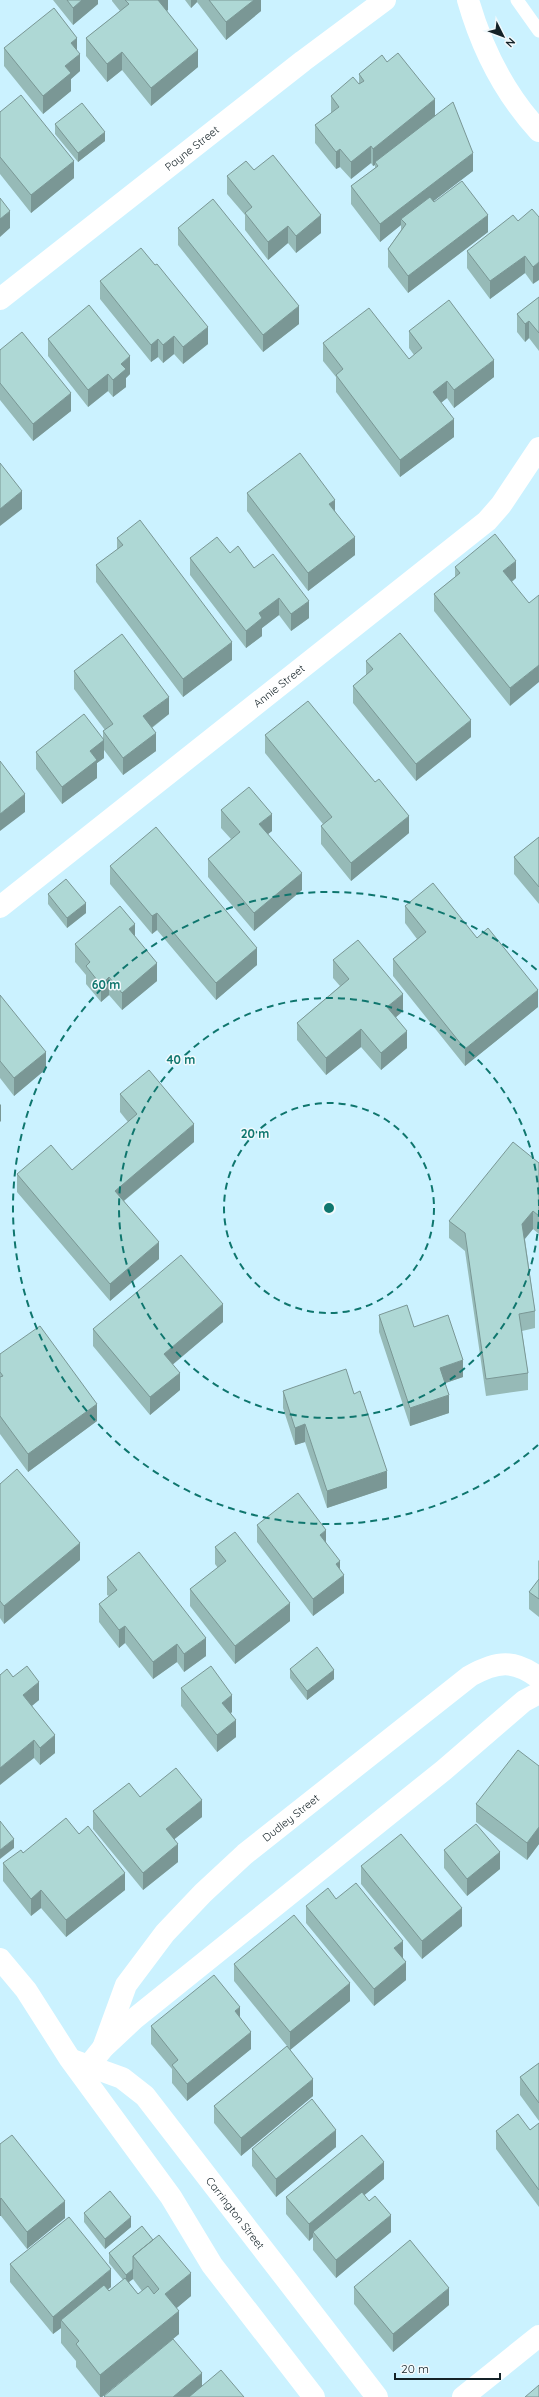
<svg xmlns="http://www.w3.org/2000/svg" width="539" height="2397" viewBox="0 0 539 2397" font-family="Quicksand,sans-serif">
<style>
.lines{fill:none;stroke-linecap:round;stroke-linejoin:round}
.service{stroke:#fff;stroke-width:13}
.minor{stroke:#fff;stroke-width:22}
.wall{fill:#96bab7;fill-rule:evenodd}
.shaded-wall{fill:#7a9795}
.building{fill:#aed8d5;stroke:#7a9795}
.ring{fill:none;stroke:#0f766e;stroke-width:2;stroke-dasharray:7 5}
.labels{text-anchor:middle;stroke-width:3;stroke-linejoin:round;paint-order:stroke}
.street-label{font-size:11px;fill:#142227;stroke:#f1f9fc}
.centre{fill:#0f766e;stroke:#f1f9fc;stroke-width:2}
.ring-label{font-size:12px;text-anchor:middle;font-weight:bold;fill:#0f766e;stroke:#f1f9fc;stroke-width:3;stroke-linejoin:round;paint-order:stroke}
</style>
<rect width="100%" height="100%" fill="#cbf2ff"/>
<g class="lines">
<path class="service" d="M517,0L539,31"/>
<g class="minor">
<path d="M468,0C482,49 504,93 539,131"/>
<path id="s1" d="M0,299L303,61L385,0"/>
<path id="s2" d="M0,907L487,521L501,505L539,448"/>
<path d="M0,1959L26,1990L70,2059L171,2197L212,2265L314,2397"/>
<path id="s3" d="M103,2048L126,1985L165,1933L203,1893L245,1854L470,1676C497,1661 514,1659 539,1678"/>
<path id="s4" d="M75,2061L122,2078L145,2096L377,2397"/>
<path d="M82,2074L103,2048L134,2019L444,1770L524,1701L539,1693"/>
<path d="M463,2397L539,2336"/>
</g>
</g>
<path class="wall" d="M53,0H98V4L73,25Z
M112,0H168V10L167,11L198,67L151,106L122,70L107,82L86,56V38L120,11L112,1Z
M185,0H261V11L226,40L197,2L191,8Z
M4,48L77,51L80,71L71,79V91L43,114L4,66Z
M387,62L435,116L473,171L433,201L434,202L488,232L408,293L388,267V249L401,230V225L380,242L351,204V186L375,168V165L373,166L371,163L351,179L340,167L336,169L315,143V125L331,113V96L359,84V74Z
M0,112L74,178L31,213L0,174Z
M55,124L105,141L78,162L55,134Z
M254,170L321,233L296,253L288,243L268,260L245,230V215L227,194V176Z
M539,217L533,284L525,273L490,299L467,268V251L518,221Z
M178,228L299,324L263,352L178,245Z
M100,281L208,344L183,364L174,354L163,363L158,357L151,362L100,299Z
M539,297V351L529,338L525,342L517,332V314Z
M409,331L494,377L454,408L447,398L441,403L454,437L400,477L336,392V377L323,361V343L409,359L414,355L409,348Z
M48,339L130,374L126,378V387L113,397L108,391L88,407L48,356Z
M0,350L71,411L33,441L0,400Z
M247,493L335,511L355,555L308,591L247,511Z
M117,538L232,660L183,697L96,582V565L117,550Z
M230,553L254,568L309,618L291,631L279,615L262,628V636L246,648L190,575V558Z
M455,567L516,578L512,582L510,706L434,611V594L455,577Z
M366,661L471,737L416,781L353,703V686L366,675Z
M74,671L169,714L152,728L156,751L123,775L104,750V758L97,763V778L62,804L36,769V752L103,740V731L105,730L74,689Z
M265,735L375,782L409,833L351,881L321,844V826L323,824L265,753Z
M221,810L272,831L268,834L302,890L254,931L208,877V859L231,839L221,828Z
M539,837V904L514,874V857Z
M110,866L257,965L216,1000L157,930L152,934L110,884Z
M48,894L86,913L67,928L48,904Z
M405,906L477,938L538,1007L465,1066L393,976V959L417,939L405,923Z
M135,937L157,981L122,1010L109,995L101,1002L86,984V975L75,962V944Z
M333,960L403,1011L396,1017L407,1048L381,1070L361,1047L326,1075L297,1040V1023L340,986L333,978Z
M0,995L46,1069L14,1096L0,1078Z
M120,1094L194,1142L124,1201L159,1259L110,1301L17,1192V1174L72,1170L128,1122L120,1112Z
M539,1163V1234L533,1229L525,1239L535,1311V1328L522,1331L528,1373V1390L486,1396L465,1251L449,1238V1221Z
M379,1315L414,1327L463,1377L445,1383L449,1413L410,1426L379,1332Z
M223,1322L172,1364L180,1390L150,1415L93,1346V1329Z
M0,1354L97,1421L28,1472L0,1434Z
M283,1391L387,1488L327,1508L305,1442L295,1445L283,1408Z
M0,1484L80,1560L4,1624L0,1618Z
M257,1525L326,1542L344,1593L313,1616L257,1542Z
M215,1547L290,1621L235,1664L190,1606V1589L218,1568L215,1564Z
M539,1560V1617L529,1609V1592L539,1580L538,1579V1561Z
M107,1577L206,1656L184,1672L177,1662L153,1679L125,1643L119,1648L99,1622V1604L109,1596L107,1595Z
M290,1669L334,1679L307,1700L290,1678Z
M13,1677L39,1700L32,1706L55,1753L40,1765L34,1758Z
M181,1688L232,1712L231,1713L236,1737L217,1752L181,1706Z
M539,1766V1844L527,1860L476,1822V1804Z
M140,1797L202,1817L174,1839L178,1862L143,1890L93,1829V1811Z
M444,1850L500,1869L467,1896L444,1868Z
M23,1853L125,1890L66,1937L41,1908L31,1916L3,1881V1863Z
M361,1866L462,1926L422,1959L361,1884Z
M336,1899L403,1958L406,1980L374,2006L306,1923V1906Z
M234,1964L350,2001L290,2050L313,2096L241,2156L214,2123V2106L287,2046L234,1981Z
M240,2018L251,2049L187,2101L172,2083V2069L151,2044V2026Z
M539,2063V2121L520,2095V2077Z
M539,2123V2207L496,2149V2131L530,2130Z
M0,2144L65,2218L27,2249L1,2216H0Z
M336,2147L276,2197L252,2166V2149Z
M384,2179L364,2195L391,2232L336,2278L313,2250V2237L309,2241L286,2214V2197Z
M84,2213L131,2227L105,2249L84,2222Z
M142,2226L191,2296L176,2308L179,2334L173,2339L202,2386L244,2397H104L172,2340L102,2397H100L76,2367V2361L61,2343V2328L53,2334L10,2282V2264L111,2287L108,2289L109,2291L123,2280L109,2263V2253ZM133,2279L142,2291L138,2294L129,2282Z
M354,2287L449,2305L393,2352L354,2304Z"/>
<path class="shaded-wall" d="M82,0H98V4L73,25V8Z
M158,0H168V10L158,17Z
M191,0H197V2L191,8Z
M254,0H261V11L226,40V22Z
M77,38V56L71,43Z
M198,50V67L151,106V88Z
M122,52V70L107,82V64Z
M80,54V71L71,79V91L43,114V96L65,66Z
M435,99V117L375,162V165L373,166V149Z
M105,132V141L78,162V153Z
M371,146V163L351,179V162Z
M340,149V167L336,169V152Z
M473,153V171L405,223L401,219V225L380,242V224Z
M74,161V178L31,213V195Z
M10,211V228L0,237V219Z
M321,215V233L296,253V236Z
M488,215V232L408,293V276Z
M288,226V243L268,260V242Z
M525,256V273L490,299V281Z
M539,262V280L533,284V267Z
M299,306V324L263,352V335Z
M529,321V338L525,342V324Z
M208,327V344L183,364V347Z
M174,336V354L163,363V345Z
M158,339V357L151,362V345Z
M130,356V374L126,378V387L113,397V380L121,364Z
M494,360V377L454,408V390Z
M108,374V391L88,407V390Z
M447,381V398L433,409V392Z
M71,393V411L33,441V424Z
M454,419V437L400,477V460Z
M22,491V509L0,526V509Z
M335,500V517L329,504Z
M355,537V555L308,591V573Z
M516,561V578L503,588V571Z
M279,598V615L262,628V636L246,648V631L259,613Z
M309,601V618L291,631V614Z
M232,642V660L183,697V679Z
M539,665V682L510,706V688Z
M169,697V714L143,734V716Z
M471,720V737L416,781V764Z
M156,733V751L123,775V758Z
M104,740V758L97,763V778L62,804V787L90,751Z
M25,794V812L0,831V814Z
M272,814V831L259,841V824Z
M409,816V833L351,881V863Z
M302,873V890L254,931V913Z
M86,903V913L67,928V918Z
M157,913V930L152,934V916Z
M135,924V942L129,929Z
M257,948V965L216,1000V983Z
M157,963V981L122,1010V993Z
M109,977V995L101,1002V985Z
M538,990V1007L465,1066V1049Z
M403,994V1011L387,1025V1007Z
M361,1029V1047L326,1075V1058Z
M407,1031V1048L381,1070V1053Z
M46,1052V1069L14,1096V1078Z
M1,1104V1121L0,1122V1105Z
M194,1124V1142L115,1208V1191Z
M533,1211V1229L522,1242V1224Z
M159,1242V1259L110,1301V1284Z
M223,1304V1322L164,1372V1354Z
M463,1360V1377L440,1385V1368Z
M180,1373V1390L150,1415V1397Z
M449,1395V1413L410,1426V1408Z
M97,1404V1421L28,1472V1454Z
M305,1424V1442L295,1445V1428Z
M387,1471V1488L327,1508V1491Z
M326,1530V1548L320,1535Z
M80,1543V1560L4,1624V1606Z
M340,1561V1578L344,1575V1593L313,1616V1599L336,1564Z
M290,1603V1621L235,1664V1646Z
M125,1626V1643L119,1648V1630Z
M206,1638V1656L184,1672V1654Z
M177,1644V1662L153,1679V1662Z
M334,1670V1679L307,1700V1691Z
M39,1682V1700L23,1713V1695Z
M232,1695V1712L222,1720V1703Z
M236,1720V1737L217,1752V1735Z
M55,1735V1753L40,1765V1748Z
M34,1740V1758L0,1785V1768Z
M202,1800V1817L166,1846V1829Z
M539,1827V1844L527,1860V1843Z
M14,1839V1848L0,1859V1850Z
M178,1844V1862L143,1890V1873Z
M500,1852V1869L467,1896V1879Z
M125,1873V1890L66,1937V1920Z
M41,1890V1908L31,1916V1899Z
M462,1908V1926L422,1959V1941Z
M403,1941V1958L394,1965V1948Z
M406,1962V1980L374,2006V1989Z
M350,1983V2001L290,2050V2032Z
M240,2007V2024L235,2011Z
M251,2032V2049L187,2101V2084Z
M313,2079V2096L241,2156V2138Z
M336,2130V2147L276,2197V2179Z
M384,2162V2179L316,2235L313,2232V2237L309,2241V2224Z
M1,2198V2216H0V2199Z
M65,2201V2218L27,2249V2232Z
M391,2215V2232L336,2278V2260Z
M131,2217V2227L105,2249V2239Z
M111,2269V2287L65,2324L61,2320V2328L53,2334V2317Z
M133,2269V2279L126,2284V2275Z
M191,2273V2296L165,2318V2294Z
M449,2288V2305L393,2352V2334Z
M179,2311V2334L102,2397H100V2375Z
M202,2373V2391L194,2397H173Z"/>
<path class="building" d="M67,0H82L73,8Z
M125,0H158L198,50L151,88L122,52L107,64L86,38L129,4Z
M209,0H254L226,22Z
M54,8L77,38L71,43L80,54L65,66L71,73L43,96L4,48Z
M398,53L435,99L373,149L371,146L351,162L340,149L336,152L315,125L339,107L331,96L353,77L359,84L364,81L359,74L382,55L387,62Z
M21,95L74,161L31,195L0,157V112Z
M453,102L473,153L380,224L351,186L378,166L375,162Z
M82,103L105,132L78,153L55,124Z
M273,155L321,215L296,236L288,226L268,242L245,213L252,207L227,176L246,161L254,170Z
M462,181L488,215L408,276L388,249L406,224L401,219L430,197L434,202Z
M0,198L10,211L0,219Z
M213,199L299,306L263,335L178,228Z
M532,209L539,217V262L533,267L525,256L490,281L467,251L513,215L518,221Z
M141,248L155,265L157,264L208,327L183,347L174,336L163,345L158,339L151,345L100,281Z
M539,297V333L529,321L525,324L517,314Z
M449,300L494,360L454,390L447,381L433,392L454,419L400,460L336,375L343,369L323,343L369,308L409,359L422,348L409,331Z
M89,305L130,356L121,364L126,369L113,380L108,374L88,390L48,339Z
M22,332L71,393L33,424L0,383V350Z
M300,453L335,500L329,504L355,537L308,573L247,493Z
M0,463L22,491L0,509Z
M140,520L232,642L183,679L96,565L123,545L117,538Z
M495,534L516,561L503,571L529,603L539,595V665L510,688L434,594L460,573L455,567Z
M217,537L230,553L238,546L254,568L273,554L309,601L291,614L279,598L259,613L262,618L246,631L190,558Z
M400,633L471,720L416,764L353,686L373,669L366,661Z
M122,634L169,697L143,716L156,733L123,758L103,731L113,724L74,671Z
M308,701L375,782L379,779L409,816L351,863L321,826L332,817L265,735Z
M84,714L104,740L90,751L97,760L62,787L36,752Z
M0,761L25,794L0,814Z
M249,787L272,814L259,824L302,873L254,913L208,859L240,832L221,810Z
M156,827L257,948L216,983L157,913L152,916L110,866Z
M539,837V887L514,857Z
M66,879L86,903L67,918L48,894Z
M433,883L477,938L488,928L538,990L465,1049L393,959L426,932L405,906Z
M120,906L135,924L129,929L157,963L122,993L109,977L101,985L86,966L90,962L75,944Z
M358,940L403,994L387,1007L407,1031L381,1053L361,1029L326,1058L297,1023L349,979L333,960Z
M0,995L46,1052L14,1078L0,1061Z
M149,1070L194,1124L115,1191L159,1242L110,1284L17,1174L51,1145L72,1170L137,1114L120,1094Z
M513,1142L539,1163V1216L533,1211L522,1224L535,1311L519,1314L528,1373L486,1379L465,1233L449,1221Z
M181,1255L223,1304L164,1354L180,1373L150,1397L93,1329Z
M407,1305L414,1327L448,1315L463,1360L440,1368L449,1395L410,1408L379,1315Z
M40,1326L97,1404L28,1454L0,1416V1377L3,1376L0,1372V1354Z
M346,1369L354,1394L360,1391L387,1471L327,1491L305,1424L295,1428L283,1391Z
M17,1469L80,1543L4,1606L0,1601V1484Z
M298,1493L326,1530L320,1535L340,1561L336,1564L344,1575L313,1599L257,1525Z
M235,1532L290,1603L235,1646L190,1589L226,1561L215,1547Z
M139,1552L206,1638L184,1654L177,1644L153,1662L125,1626L119,1630L99,1604L117,1590L107,1577Z
M539,1579V1599L529,1592Z
M317,1647L334,1670L307,1691L290,1669Z
M27,1666L39,1682L23,1695L55,1735L40,1748L34,1740L0,1768V1675L7,1669L13,1677Z
M211,1666L232,1695L222,1703L236,1720L217,1735L181,1688Z
M518,1750L539,1766V1827L527,1843L476,1804Z
M176,1768L202,1800L166,1829L178,1844L143,1873L93,1811L129,1783L140,1797Z
M66,1818L79,1834L88,1826L125,1873L66,1920L41,1890L31,1899L3,1863L21,1850L23,1853Z
M0,1821L14,1839L0,1850Z
M476,1824L500,1852L467,1879L444,1850Z
M401,1834L462,1908L422,1941L361,1866Z
M356,1883L403,1941L394,1948L406,1962L374,1989L306,1906L328,1888L336,1899Z
M294,1915L350,1983L290,2032L234,1964Z
M214,1975L240,2007L235,2011L251,2032L187,2084L172,2065L178,2060L151,2026Z
M287,2046L313,2079L241,2138L214,2106Z
M539,2063V2103L520,2077Z
M312,2099L336,2130L276,2179L252,2149Z
M518,2114L530,2130L539,2123V2190L496,2131Z
M12,2135L65,2201L27,2232L1,2198L0,2199V2144Z
M362,2135L384,2162L309,2224L286,2197Z
M110,2191L131,2217L105,2239L84,2213Z
M362,2192L369,2201L375,2196L391,2215L336,2260L313,2232Z
M69,2217L111,2269L53,2317L10,2264Z
M142,2226L153,2240L133,2256V2269L126,2275L109,2253Z
M159,2235L191,2273L165,2294L179,2311L100,2375L76,2344L79,2341L61,2320L104,2285L109,2291L125,2278L138,2294L148,2286L154,2294L159,2289L133,2256Z
M410,2240L449,2288L393,2334L354,2287Z
M173,2339L202,2373L173,2397H105L104,2396Z
M221,2370L244,2397H189Z
M539,2385V2397H525Z"/>
<g class="ring">
<circle cx="329" cy="1208" r="105"/>
<path d="M539 1210A210 210 0 1 1 539 1206"/>
<path d="M538 1445A316 316 0 1 1 538 971"/>
</g>
<g class="labels">
<g class="street-label">
<text dy="4" stroke="none"><textPath href="#s1" startOffset="244">Payne Street</textPath></text>
<text dy="4" stroke="none"><textPath href="#s2" startOffset="356">Annie Street</textPath></text>
<text dy="4" stroke="none"><textPath href="#s3" startOffset="303">Dudley Street</textPath></text>
<text dy="4" stroke="none"><textPath href="#s4" startOffset="227">Carrington Street</textPath></text>
</g>
</g>
<circle cx="329" cy="1208" r="6" class="centre"/>
<g class="ring-label">
<text x="106" y="989">60 m</text>
<text x="181" y="1064">40 m</text>
<text x="255" y="1138">20 m</text>
</g>
<g transform="translate(503 36) rotate(132)" stroke="#f1f9fc" stroke-width="3" paint-order="stroke">
<path d="M0-3L7 15L0 10L-7 15Z" fill="#142227"/>
<text y="-6" font-size="11" font-weight="bold" text-anchor="middle" fill="#142227">N</text>
</g>
<path d="M395 2373v6h105v-6" fill="none" stroke="#142227" stroke-width="2"/>
<text x="401" y="2373" font-size="12" fill="#142227" stroke="#f1f9fc" stroke-width="3" paint-order="stroke">20 m</text>
</svg>
